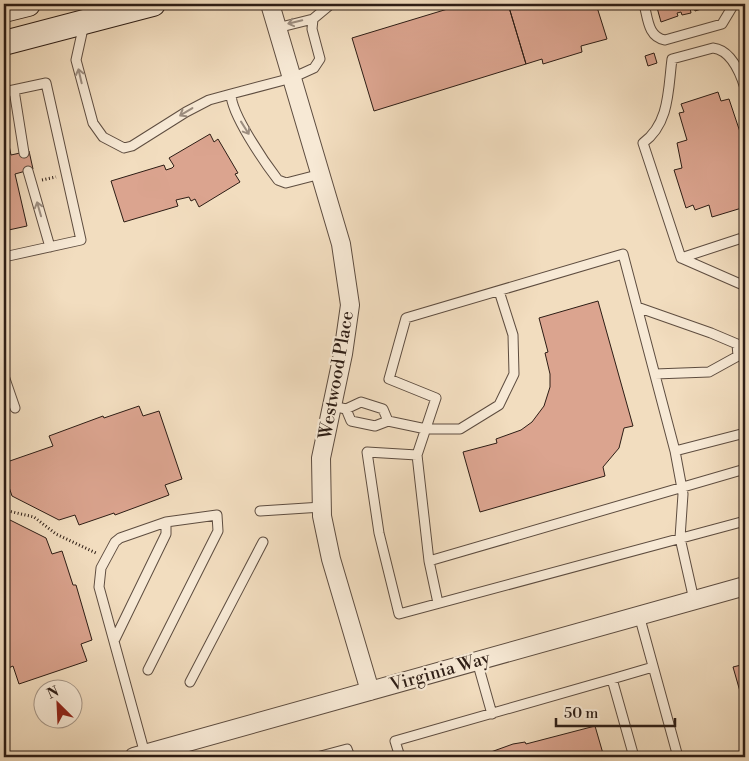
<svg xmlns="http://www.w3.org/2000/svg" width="749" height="761" viewBox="0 0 749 761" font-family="'Libre Bodoni',serif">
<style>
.building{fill:#dba48f;stroke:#2d1d15}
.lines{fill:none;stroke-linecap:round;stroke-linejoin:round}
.service-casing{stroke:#5e4d40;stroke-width:11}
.minor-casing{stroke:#5e4d40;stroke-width:20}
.secondary-casing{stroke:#2d1d15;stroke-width:26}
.path{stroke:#2d1d15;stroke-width:3;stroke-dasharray:1 2.5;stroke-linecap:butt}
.service{stroke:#f7e9d5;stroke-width:9}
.minor{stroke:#f7e9d5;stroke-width:18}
.secondary{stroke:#f7e9d5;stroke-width:24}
.oneway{stroke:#9c8d7f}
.labels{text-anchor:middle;stroke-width:4.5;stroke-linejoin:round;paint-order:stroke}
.street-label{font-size:18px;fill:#2d1d15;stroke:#f7e9d5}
</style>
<rect width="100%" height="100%" fill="#f2ddbf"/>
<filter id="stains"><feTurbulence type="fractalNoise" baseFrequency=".004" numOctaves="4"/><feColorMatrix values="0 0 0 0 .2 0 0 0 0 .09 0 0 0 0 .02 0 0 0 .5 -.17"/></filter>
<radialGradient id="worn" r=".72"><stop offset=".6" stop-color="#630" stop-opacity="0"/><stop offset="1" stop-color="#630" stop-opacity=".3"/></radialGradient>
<path class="building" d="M464,4H508L526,64L374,111L352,38Z
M508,4H596L607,39L581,46L582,52L543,64L542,59L526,64Z
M656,4H713L714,5L695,11L694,7L690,8L691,13L682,15L681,12L677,13L678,16L661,22Z
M654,53L657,63L648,66L645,56Z
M718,92L721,101L729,99L741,135L745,134V207L712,217L709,205L695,210L693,205L686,208L674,170L682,168L677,143L687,140L679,113L684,112L681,104Z
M210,134L214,142L218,139L238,173L235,174L240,182L199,207L195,199L191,201L189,197L176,200L178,206L124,222L111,181L164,165L166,170L172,168L174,166L169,158Z
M7,136L11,155L29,151L33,169L15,174L27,226L4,231V137Z
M598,301L633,426L624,428L619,448L603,467L605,476L480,512L463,452L497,443L496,439L521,430L532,422L544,406L550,387V374L545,353L548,352L539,318Z
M139,406L143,416L159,411L182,479L165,485L169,495L115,515L114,513L79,525L75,515L59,520L12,496L4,472V463L53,446L49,436L103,416L104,418Z
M4,517L46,538L52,554L62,551L73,585H76L92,640L81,644L87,661L19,684L13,666L4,670Z
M745,664V709L733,667Z
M595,726L604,757H477L513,744L525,742L526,744Z"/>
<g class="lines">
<g class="service-casing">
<path id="service" d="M644,4C648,19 648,37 665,40L722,24L734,4
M84,24L76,60L93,123L103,137L124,148L132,146L186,112L209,100L231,94
M277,28L313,19
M745,88C740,72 731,50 713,48L672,59C668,89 670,123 643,143L681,258L745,286
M14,90L24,153
M4,92L46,83L81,240L4,257
M28,171L50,247
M321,174L286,183L278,180C265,163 231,114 231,94L292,78L314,68L320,59L312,29L313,19L331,4
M681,258L745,237
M637,307L711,333L737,344L738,356L709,372L655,374
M4,376L15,408
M332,406L346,409L361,402L383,409L388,421L375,426L351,421L346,409
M388,421L426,429H460L499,405L514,374L513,335L499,291
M745,433L675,451L623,254L406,318L389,379L436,398L417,455L367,452L379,533L399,614L745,521
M675,451L683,494L680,538L694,600
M417,455L429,561L745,469
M260,511L322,507
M429,561L438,603
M639,615L678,757
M115,639L166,534V522
M477,661L492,714
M612,679L653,667
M190,682L263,542
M145,754L99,587L101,568L115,542L120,538L166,522L217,515L218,531L148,670
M317,757L347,749L350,757
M400,757L395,741L612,679L634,757"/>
</g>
<g class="minor-casing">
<path id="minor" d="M270,4L341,244L350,305L343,354L321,458L322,516L331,559L370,691
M134,757L745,586"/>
</g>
<g class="secondary-casing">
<path id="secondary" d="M4,10L28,4
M4,43L153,4"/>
</g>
<path class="path" d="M42,180L56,177
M4,510L34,517L56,534L96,553"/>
<use href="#service" class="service"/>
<use href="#minor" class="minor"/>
<use href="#secondary" class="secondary"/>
</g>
<defs><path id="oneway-shaft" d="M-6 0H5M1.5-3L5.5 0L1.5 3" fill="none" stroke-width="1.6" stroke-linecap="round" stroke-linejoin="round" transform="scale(1.25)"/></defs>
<g class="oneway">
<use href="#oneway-shaft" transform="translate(295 22) rotate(166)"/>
<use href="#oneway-shaft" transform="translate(80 76) rotate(-103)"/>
<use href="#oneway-shaft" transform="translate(186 112) rotate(149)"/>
<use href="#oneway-shaft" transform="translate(245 128) rotate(58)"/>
<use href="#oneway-shaft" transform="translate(39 209) rotate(-106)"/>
</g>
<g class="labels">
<g class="street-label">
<text transform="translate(336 375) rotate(-80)" y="6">Westwood Place</text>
<text transform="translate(440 671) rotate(-16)" y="6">Virginia Way</text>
</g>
</g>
<rect width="749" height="761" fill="none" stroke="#f2ddbf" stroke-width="20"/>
<rect x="5" y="5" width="739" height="751" fill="none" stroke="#2d1d15" stroke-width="2.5"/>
<rect x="10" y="10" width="729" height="741" fill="none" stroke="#2d1d15"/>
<g transform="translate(58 704) rotate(336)"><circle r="24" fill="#f7e9d5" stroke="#a69788"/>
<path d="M0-4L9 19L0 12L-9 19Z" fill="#8f2418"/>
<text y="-8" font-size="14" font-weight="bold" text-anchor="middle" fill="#2d1d15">N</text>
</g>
<path d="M556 718v8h119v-8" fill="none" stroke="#2d1d15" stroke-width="2.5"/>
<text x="564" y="718" font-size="15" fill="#2d1d15" stroke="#f7e9d5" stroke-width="4" paint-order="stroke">50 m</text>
<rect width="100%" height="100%" filter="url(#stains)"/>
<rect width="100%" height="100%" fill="url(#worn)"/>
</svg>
